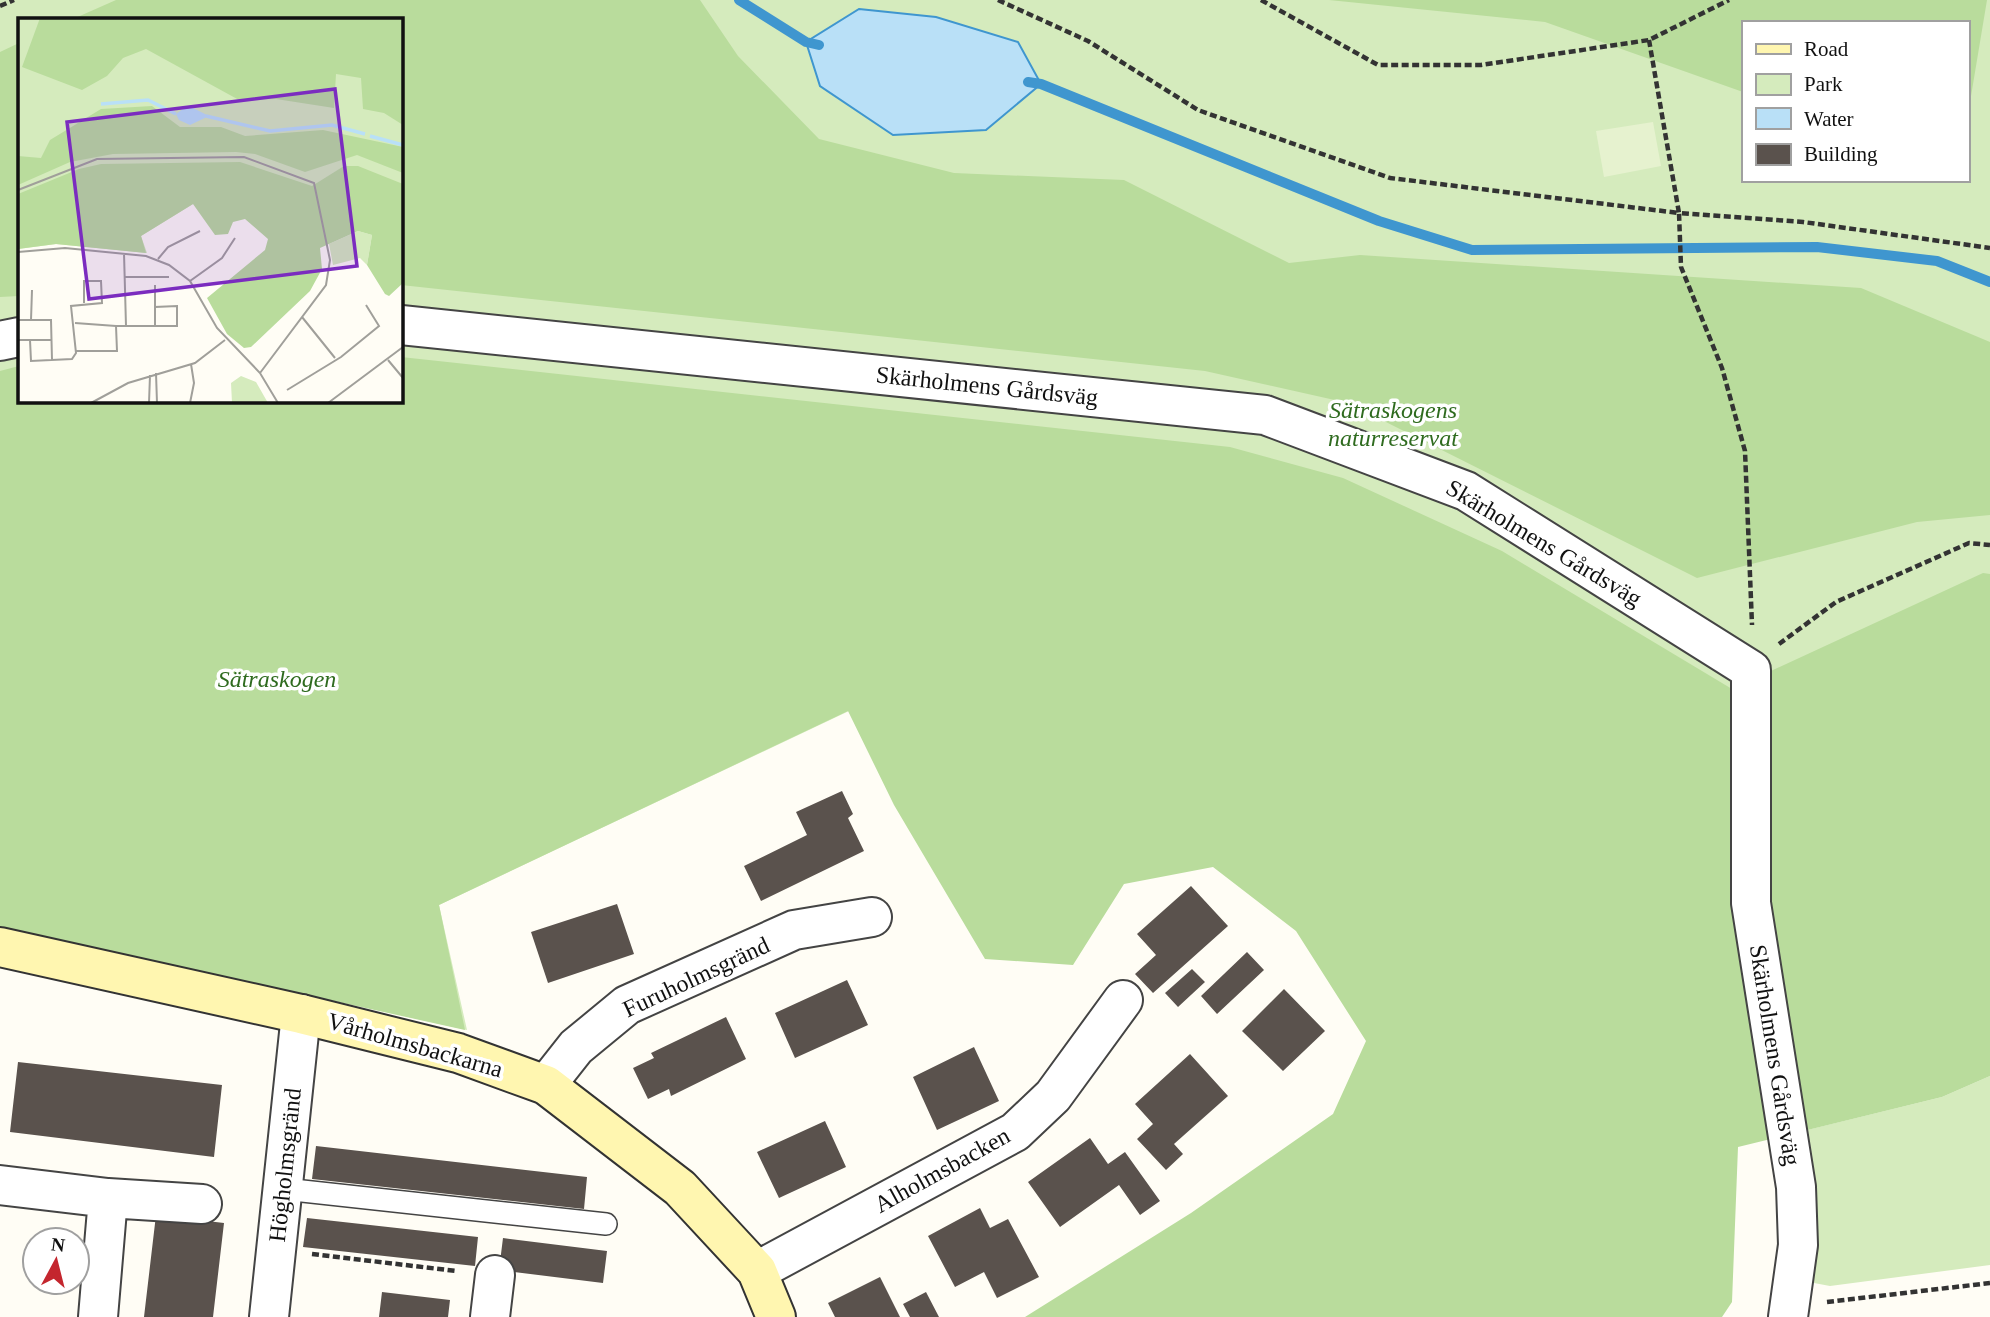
<svg xmlns="http://www.w3.org/2000/svg" width="1990" height="1317" viewBox="0 0 1990 1317" font-family="'Times New Roman',serif">
<style>
.green{fill:#d5ebbd;fill-rule:evenodd}
.forest{fill:#b9dc9c}
.pitch{fill:#e6f2cf}
.water{fill:#b9e0f7;stroke:#3f96cf;stroke-width:2}
.lines{fill:none;stroke-linecap:round;stroke-linejoin:round}
.stream{stroke:#3f96cf;stroke-width:10}
.building{fill:#5a524d}
.lane-casing{stroke:#444;stroke-width:24}
.street-casing{stroke:#444;stroke-width:42}
.secondary-casing{stroke:#333;stroke-width:42}
.path{stroke:#333;stroke-width:4.5;stroke-dasharray:7 3.5;stroke-linecap:butt}
.lane{stroke:#fff;stroke-width:21}
.street{stroke:#fff;stroke-width:38}
.secondary{stroke:#fff6b0;stroke-width:38}
.labels{text-anchor:middle;stroke-width:7;stroke-linejoin:round;paint-order:stroke}
.street-label{font-size:24px;fill:#111;stroke:#fff}
.park-label{font-size:24px;font-style:italic;fill:#2f6b1f;stroke:#fff}
.inset-river{fill:none;stroke:#b9e0f7;stroke-width:3.5}
.inset-road{fill:none;stroke:#a09f9a;stroke-width:2}
.view{fill:#7b2cbf;fill-opacity:0.15;stroke:#7b2cbf;stroke-width:3.5}
.inset-edge{fill:none;stroke:#111;stroke-width:3.5}
</style>
<rect width="100%" height="100%" fill="#fffdf5"/>
<path class="green" d="M0,0H1990V1030L849,711L439,905L467,1030L0,926ZM19,19H401V401H19ZM1743,23H1967V180H1743Z
M1990,1076V1265L1830,1286L1814,1283L1803,1131L1942,1097Z"/>
<path class="forest" d="M116,0H700L738,56L819,139L954,173L1124,180L1289,263L1360,255L1861,288L1990,342V515L1917,522L1697,578L1348,403L1205,371L401,285V19H73Z
M1329,0H1987L1967,120V23H1743V92L1545,22Z
M19,43V296L0,297V52Z
M401,357L1230,447L1343,478L1502,551L1732,689L1983,573L1990,574V1076L1942,1097L1738,1147L1732,1302L1722,1317H1025L1191,1213L1333,1114L1366,1041L1296,931L1213,867L1124,884L1073,965L985,959L894,805L848,711L439,905L465,1030L0,927V371L19,366V401H401Z"/>
<path class="pitch" d="M1653,122L1661,166L1604,177L1596,131Z"/>
<path class="water" d="M859,9L936,17L1018,42L1041,84L986,130L893,135L820,86L806,42Z"/>
<g class="lines">
<path class="stream" d="M739,0L806,42L819,45
M1028,82L1041,84L1379,221L1472,250L1817,247L1937,261L1990,282"/>
</g>
<path class="building" d="M842,791L853,814L848,818L864,851L761,901L744,866L807,835L796,812Z
M1191,886L1228,926L1153,993L1135,974L1156,955L1137,934Z
M617,904L634,954L548,983L531,932Z
M1247,952L1264,970L1217,1014L1201,996Z
M1192,969L1205,982L1178,1007L1165,993Z
M847,980L868,1025L795,1058L775,1013Z
M1284,989L1325,1031L1283,1071L1242,1031Z
M726,1017L746,1059L671,1096L669,1089L648,1099L633,1068L654,1058L651,1053Z
M974,1047L999,1101L937,1130L913,1077Z
M1190,1054L1228,1096L1174,1144L1183,1154L1166,1170L1137,1139L1153,1124L1135,1104Z
M18,1062L222,1085L214,1157L10,1132Z
M825,1121L846,1167L779,1198L757,1152Z
M1090,1138L1108,1164L1125,1152L1160,1201L1140,1215L1119,1185L1060,1227L1028,1182Z
M316,1146L587,1177L584,1209L312,1179Z
M980,1208L990,1228L1008,1219L1039,1277L997,1298L984,1272L955,1287L928,1236Z
M156,1215L224,1223L213,1317H144Z
M307,1218L478,1237L475,1266L303,1247Z
M503,1238L607,1251L603,1283L499,1270Z
M880,1277L900,1317H835L828,1303Z
M382,1292L450,1300L448,1317H379Z
M926,1292L939,1317H910L903,1304Z"/>
<g class="lines">
<g class="lane-casing">
<path id="lane" d="M284,1189L606,1224"/>
</g>
<g class="street-casing">
<path id="street" d="M401,325L1265,415L1466,491L1751,670V903L1796,1187L1798,1245L1788,1317
M0,341L19,337
M546,1085L576,1047L627,1005L794,930L872,917
M0,1185L108,1198L98,1317
M108,1198L202,1204
M757,1271L1015,1132L1053,1096L1123,1000
M269,1317L301,1014
M490,1317L495,1275"/>
</g>
<g class="secondary-casing">
<path id="secondary" d="M0,947L301,1014L458,1053L546,1085L680,1188L757,1271L776,1317"/>
</g>
<path class="path" d="M998,0L1088,41L1198,110L1390,178L1679,213L1681,267L1722,368L1745,451L1752,625
M1261,0L1378,65H1481L1649,40L1729,0
M0,6L14,0
M1649,40L1679,213L1803,222L1990,248
M1779,644L1836,602L1969,543L1990,545
M312,1254L456,1271
M1827,1302L1990,1283"/>
<use href="#lane" class="lane"/>
<use href="#street" class="street"/>
<use href="#secondary" class="secondary"/>
</g>
<g class="labels">
<g class="street-label">
<text transform="translate(987 386) rotate(6)" y="8">Skärholmens Gårdsväg</text>
<text transform="translate(1544 543) rotate(31)" y="8">Skärholmens Gårdsväg</text>
<text transform="translate(696 977) rotate(-25)" y="8">Furuholmsgränd</text>
<text transform="translate(415 1045) rotate(16)" y="8">Vårholmsbackarna</text>
<text transform="translate(1775 1055) rotate(81)" y="8">Skärholmens Gårdsväg</text>
<text transform="translate(285 1165) rotate(-84)" y="8">Högholmsgränd</text>
<text transform="translate(942 1170) rotate(-29)" y="8">Alholmsbacken</text>
</g>
<g class="park-label">
<text x="1393" y="418">Sätraskogens<tspan x="1393" dy="28">naturreservat</tspan></text>
<text x="277" y="687">Sätraskogen</text>
</g>
</g>
<g transform="translate(18 18)">
<rect width="385" height="385" fill="#fffdf5"/>
<path d="M0,0H385V217L175,186L123,218L129,235L38,226L0,231ZM340,213L354,217L349,247L342,240L315,247L311,226ZM223,358L238,364L250,385H214L213,365Z" fill="#d5ebbd"/>
<path d="M22,0H385V107L366,95L345,91L343,60L318,56L316,90L258,81L221,82L128,31L105,40L89,58L64,72L4,49ZM134,88L162,109H203L227,118L305,112L385,129V155L339,137L287,154L237,136L218,134L95,136L52,144L0,167V138L23,140L32,122L83,91ZM222,144L294,168L326,148H340L385,166V265L371,278L367,276L349,247L354,217L340,213L302,230L304,251L292,273L233,329L226,330L209,316L189,280L247,232L250,221L227,201L215,204L210,216L197,217L175,186L123,218L128,235L38,226L0,231V176L61,151L83,146Z" fill="#b9dc9c"/>
<path d="M175,90L191,98L172,107L161,102L158,96L165,91Z" fill="#b9e0f7"/>
<path class="inset-river" d="M83,86L130,82L158,96M188,98L252,113L314,107L347,116M352,118L385,127"/>
<path class="inset-road" d="M0,172L79,141L226,139L296,165L312,242L308,267L242,355M0,234L47,230L128,238L151,247L172,263L199,310L242,355L260,385M106,235L108,308M140,241L150,229L182,213M107,259H151M172,263L204,240L217,220M137,267V289M284,299L317,340M0,302H33L34,342M13,302L14,272M57,305L98,308H159V288L137,289V308M0,322H34M12,322L13,343L54,341L58,335L53,288L84,285L83,263H66V285M58,333H99L98,308M370,342L385,360M138,355L139,385M269,372L323,339L361,308L348,287M73,385L110,365L177,345L207,322M131,385L132,357M172,385L176,365L173,346M310,385L385,329"/>
<path class="view" d="M317,71L339,248L71,281L49,104Z"/>
<rect width="385" height="385" class="inset-edge"/>
</g>
<rect x="1742" y="21" width="228" height="161" fill="#ffffff" stroke="#a0a0a0" stroke-width="2"/>
<rect x="1756" y="44" width="35" height="10" fill="#fff6b0" stroke="#a0a0a0" stroke-width="2"/>
<text x="1804" y="56" font-size="21" fill="#111111">Road</text>
<rect x="1756" y="74" width="35" height="21" fill="#d5ebbd" stroke="#a0a0a0" stroke-width="2"/>
<text x="1804" y="91" font-size="21" fill="#111111">Park</text>
<rect x="1756" y="108" width="35" height="21" fill="#b9e0f7" stroke="#a0a0a0" stroke-width="2"/>
<text x="1804" y="126" font-size="21" fill="#111111">Water</text>
<rect x="1756" y="144" width="35" height="21" fill="#5a524d" stroke="#a0a0a0" stroke-width="2"/>
<text x="1804" y="161" font-size="21" fill="#111111">Building</text>
<g transform="translate(56 1261) rotate(7)"><circle r="33" fill="#ffffff" stroke="#a0a0a0" stroke-width="2"/>
<path d="M0-5L12 26L0 18L-12 26Z" fill="#c4262e"/>
<text y="-10" font-size="19" font-weight="bold" text-anchor="middle" fill="#111111">N</text>
</g>
</svg>
